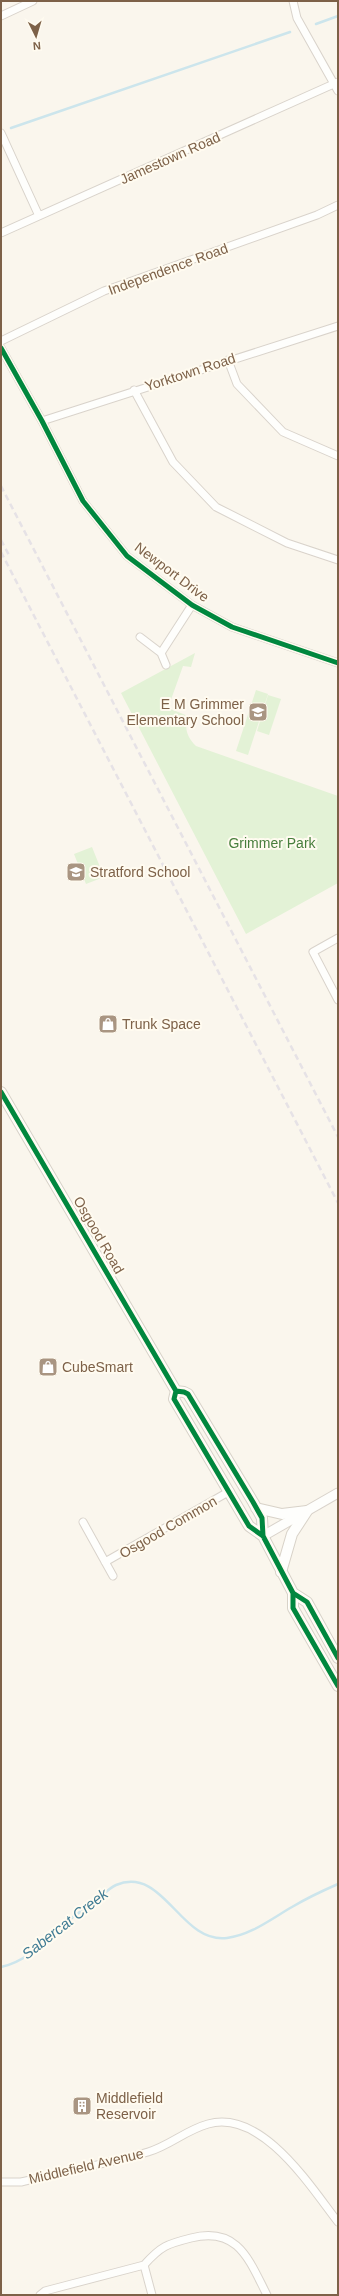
<svg xmlns="http://www.w3.org/2000/svg" width="339" height="2296" viewBox="0 0 339 2296" font-family="Helvetica,sans-serif">
<style>
.green{fill:#e3f2d6}
.lines{fill:none;stroke-linecap:round;stroke-linejoin:round}
.stream{stroke:#cce5ec;stroke-width:2.5}
.minor-casing{stroke:#d9d3cb;stroke-width:9}
.tertiary-casing{stroke:#d9d3cb;stroke-width:11}
.secondary-casing{stroke:#d8d2c8;stroke-width:12}
.minor{stroke:#fefefc;stroke-width:7}
.tertiary{stroke:#fefefc;stroke-width:9}
.secondary{stroke:#fefefc;stroke-width:10}
.rail{stroke:#e6e2e6;stroke-width:2.5;stroke-dasharray:6 4;stroke-linecap:butt}
.cycleway-casing{stroke:#fffbf0;stroke-width:8}
.cycleway{stroke:#00873e;stroke-width:5}
.labels{text-anchor:middle;stroke-width:4;stroke-linejoin:round;paint-order:stroke}
.street-label{font-size:14px;fill:#7d6148;stroke:#fffbf0}
.poi-label{font-size:14px;fill:#7d6148;stroke:#fffbf0;text-anchor:start}
.park-label{font-size:14px;fill:#477e3c;stroke:#fffbf0}
.water-label{font-size:15px;font-style:italic;fill:#3e7a93;stroke:#fffbf0}
</style>
<rect width="100%" height="100%" fill="#faf6ed"/>
<path class="green" d="M195,653L191,667L183,666L168,708L188,716C184,729 187,737 196,746L338,796V883L246,934L121,693Z
M256,690L268,694L248,755L236,751Z
M268,695L281,699L269,735L257,731Z
M92,847L104,877L86,884L74,854Z"/>
<g class="lines">
<path class="stream" d="M316,24L338,16
M11,128L290,32
M1,1967C28,1961 45,1941 65,1923C75,1915 86,1908 97,1900C103,1895 109,1888 116,1885C164,1865 180,1944 227,1938C251,1935 271,1919 292,1907C307,1898 322,1891 338,1884"/>
<g class="minor-casing">
<path id="minor" d="M293,1L297,18L338,91
M1,16L33,1
M1,133L39,216
M1,233L338,82
M1,341L104,291L317,215L338,205
M1,348L42,421L83,501L127,556L192,605L232,627L338,663
M228,360L237,384L283,432L338,456
M134,390L173,462L216,507L287,543L338,560
M42,421L338,326
M140,637L161,653
M166,665L161,653L192,605
M338,938L313,952L338,1000
M83,1522L113,1576
M105,1562L230,1491
M1,2182H21C63,2172 106,2164 148,2152C169,2146 186,2130 208,2124C262,2109 310,2186 338,2222
M144,2265C161,2246 167,2244 191,2238C238,2226 249,2260 267,2295
M144,2265L152,2295
M40,2295L45,2291L144,2265"/>
</g>
<g class="tertiary-casing">
<path id="tertiary" d="M263,1536L338,1493"/>
</g>
<g class="secondary-casing">
<path id="secondary" d="M1,1092L176,1391L174,1399L249,1526L263,1536L293,1593V1608L338,1686
M176,1391L184,1392L188,1394L253,1502L262,1518L263,1536
M256,1508L282,1514L307,1511
M281,1572L292,1534L307,1511
M293,1593L307,1602L338,1658"/>
</g>
<use href="#minor" class="minor"/>
<use href="#tertiary" class="tertiary"/>
<use href="#secondary" class="secondary"/>
<path class="rail" d="M1,486L338,1137
M1,540L10,557
M1,552L338,1203"/>
<g class="cycleway-casing">
<path id="cycleway" d="M1,348L42,421L83,501L127,556L192,605L232,627L338,663
M1,1092L176,1391L174,1399L249,1526L263,1536L293,1593V1608L338,1686
M176,1391L184,1392L188,1394L253,1502L262,1518L263,1536
M293,1593L307,1602L338,1658"/>
</g>
<use href="#cycleway" class="cycleway"/>
</g>
<defs>
<g id="school-square" transform="scale(1)"><rect x="-9" y="-9" width="18" height="18" rx="4" fill="#a99582" stroke="#fffbf0"/><path d="M0-5L7-2L0 1L-7-2ZM-4 1L0 2.5L4 1V4Q0 6-4 4Z" fill="#fff"/></g>
<g id="shop-square" transform="scale(1)"><rect x="-9" y="-9" width="18" height="18" rx="4" fill="#a99582" stroke="#fffbf0"/><path d="M-5-2.5h2.3a2.7 3.5 0 0 1 5.4 0H5L5.5 6h-11ZM-1.5-2.5h3a1.5 2.3 0 0 0-3 0Z" fill="#fff"/></g>
<g id="building-square" transform="scale(1)"><rect x="-9" y="-9" width="18" height="18" rx="4" fill="#a99582" stroke="#fffbf0"/><path d="M-4-6H4V6H1V3H-1V6H-4ZM-2.5-4.3h1.7v1.8h-1.7ZM.8-4.3h1.7v1.8H.8ZM-2.5-1h1.7V.8h-1.7ZM.8-1h1.7V.8H.8Z" fill="#fff"/></g>
</defs>
<g fill-rule="evenodd">
<use href="#school-square" x="258" y="712"/>
<use href="#school-square" x="76" y="872"/>
<use href="#shop-square" x="108" y="1024"/>
<use href="#shop-square" x="48" y="1367"/>
<use href="#building-square" x="82" y="2106"/>
</g>
<g class="labels">
<g class="street-label">
<text transform="translate(170 158) rotate(-24)" y="5">Jamestown Road</text>
<text transform="translate(168 269) rotate(-20)" y="5">Independence Road</text>
<text transform="translate(190 372) rotate(-18)" y="5">Yorktown Road</text>
<text transform="translate(172 572) rotate(37)" y="5">Newport Drive</text>
<text transform="translate(99 1235) rotate(60)" y="5">Osgood Road</text>
<text transform="translate(168 1527) rotate(-30)" y="5">Osgood Common</text>
<text transform="translate(86 2166) rotate(-13)" y="5">Middlefield Avenue</text>
</g>
<g class="poi-label">
<text x="244" y="709" text-anchor="end">E M Grimmer<tspan x="244" dy="16">Elementary School</tspan></text>
<text x="90" y="877">Stratford School</text>
<text x="122" y="1029">Trunk Space</text>
<text x="62" y="1372">CubeSmart</text>
<text x="96" y="2103">Middlefield<tspan x="96" dy="16">Reservoir</tspan></text>
</g>
<g class="park-label">
<text x="272" y="848">Grimmer Park</text>
</g>
<g class="water-label">
<text transform="translate(65 1924) rotate(-38)" y="5">Sabercat Creek</text>
</g>
</g>
<rect width="339" height="2296" fill="none" stroke="#7d6148" stroke-width="4"/>
<g transform="translate(36 36) rotate(175)" stroke="#fffbf0" stroke-width="3" paint-order="stroke">
<path d="M0-3L7 15L0 10L-7 15Z" fill="#7d6148"/>
<text y="-6" font-size="11" font-weight="bold" text-anchor="middle" fill="#7d6148">N</text>
</g>
</svg>
